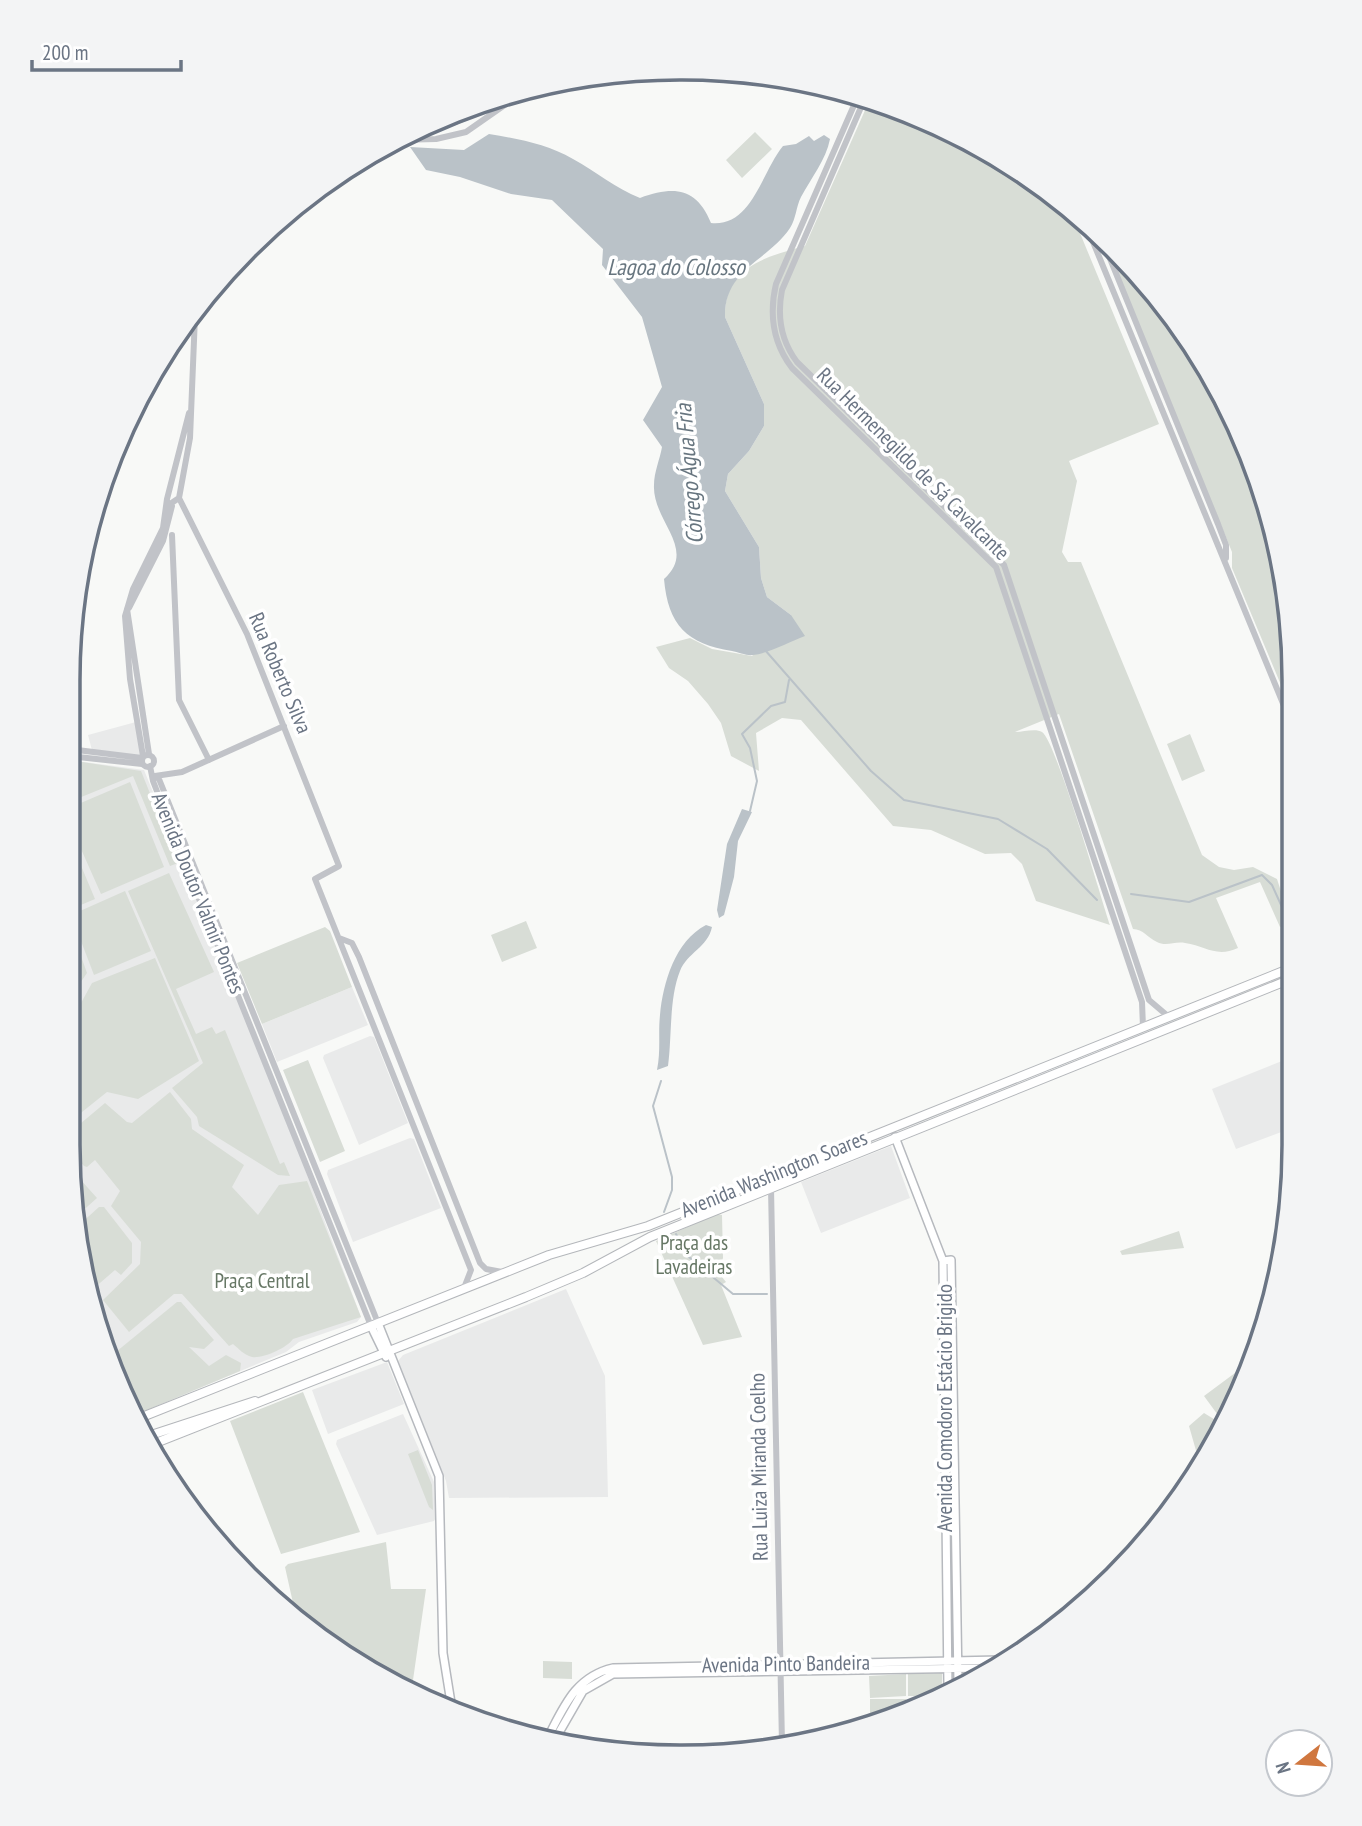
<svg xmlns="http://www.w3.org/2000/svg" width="1362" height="1826" viewBox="0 0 1362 1826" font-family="'PT Sans Narrow',sans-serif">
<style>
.built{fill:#e9eaea}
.green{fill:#d8ddd6}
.water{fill:#bac2c8}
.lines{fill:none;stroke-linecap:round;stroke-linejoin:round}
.stream{stroke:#bac2c8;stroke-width:2}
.secondary-casing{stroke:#b6b9be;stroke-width:10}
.trunk-casing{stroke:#b4b7bb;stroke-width:10}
.tertiary{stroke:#c1c3c8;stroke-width:6}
.secondary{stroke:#fff;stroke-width:7}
.trunk{stroke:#fff;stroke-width:8}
.labels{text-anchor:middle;stroke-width:7;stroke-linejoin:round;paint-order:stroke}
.street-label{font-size:21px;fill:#6b7584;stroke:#fff}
.park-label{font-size:21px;fill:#667765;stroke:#fff}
.water-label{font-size:23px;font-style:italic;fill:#67757f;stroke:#fff}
.rim{fill:none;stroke:#6b7584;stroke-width:3.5}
</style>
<rect width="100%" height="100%" fill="#f8f9f7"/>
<path class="built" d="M136,722L146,758L139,760L93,754L88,735Z
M69,760L144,770L277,1095L361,1317L357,1322L299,1342L286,1352L135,1415L89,1304L68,1145Z
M352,987L368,1025L277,1062L262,1024Z
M370,1036L374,1037L408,1123L359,1145L323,1058L324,1055Z
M1292,1057V1128L1236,1149L1212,1089Z
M410,1138L414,1139L441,1208L353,1242L327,1174L328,1170Z
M891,1146L910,1198L821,1233L801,1182Z
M566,1289L605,1376L608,1497L449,1498L446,1481L398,1361L403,1355Z
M387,1362L404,1404L328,1434L312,1390Z
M403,1414L434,1482L436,1518L434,1521L377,1535L336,1444L337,1440Z"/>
<path class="green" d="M870,99L988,151L1082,218L1075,221L1159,424L1069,461L1077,481L1062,552L1068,562H1081L1202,855L1219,867L1234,870L1253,867L1277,879L1291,922L1280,927L1260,882L1216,898L1238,948C1216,958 1206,946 1185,943C1175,941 1166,947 1157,942C1148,938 1143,929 1133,929L1059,714L1015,732C1022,732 1036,728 1042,732C1056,741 1101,898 1110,925L1036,901L1022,864L1011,853L985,854L931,830L893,826L801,720L782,718L756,733L759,771L731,756L721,723L708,704L688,681L669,668L656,647L690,638L712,649L752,656L791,615L767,597L761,578L759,547L725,491L728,474L749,451L764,426V404L725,317C724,267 765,257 805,246Z
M755,132L772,149L742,178L726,160Z
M1105,242L1167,308L1247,447L1288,601L1289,704L1232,568V552Z
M1190,734L1205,771L1182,781L1167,744Z
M69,760L141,771L178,863L170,866L133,776L69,802Z
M130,782L164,867L101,894L69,822V808Z
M69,837L95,899L69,910Z
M169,873L214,972L176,989L196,1034L212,1027L216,1034L225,1030L280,1164L284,1162L290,1176L278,1175L199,1126L197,1117L172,1088L203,1063L128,891Z
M125,891L151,951L94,975L71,915Z
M526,921L537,948L502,962L491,935Z
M69,923L87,973L69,999Z
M325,927L330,931L352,987L262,1024L237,963Z
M155,958L199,1061L138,1099L107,1092L77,1116L72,1115L68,1106L69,1008L81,1003L92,983Z
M308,1060L345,1151L320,1162L283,1070Z
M170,1092L191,1119L192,1129L244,1165L232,1187L258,1215L279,1185L307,1181L361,1317L293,1339C287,1348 262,1359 252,1357C244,1355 239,1349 233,1344L229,1346L182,1294H174L129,1332L103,1300L140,1264L141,1242L111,1206L120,1191L95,1160L87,1167L84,1166L69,1149L68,1134L105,1103L127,1122L132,1123Z
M71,1169L97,1198L78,1215Z
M99,1207H104L132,1243V1263L121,1275L115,1270L93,1289L97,1294L88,1298L79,1225Z
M717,1214L722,1215L723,1258L718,1272L726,1282L721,1285L742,1337L703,1345L656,1241Z
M1179,1231L1184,1248L1122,1255L1120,1251Z
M177,1302H181L214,1340L204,1349L189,1347L209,1366L226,1355L241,1363L240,1371L135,1415L111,1356Z
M1239,1370L1247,1374L1232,1393L1235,1400L1223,1422L1204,1396Z
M303,1392L360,1532L281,1554L230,1421Z
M1204,1413L1222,1424L1201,1457L1197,1454L1189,1426Z
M418,1450L432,1485L433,1510L429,1507L408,1454Z
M386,1542L391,1589H426L413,1680V1696L295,1612L285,1567L288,1564Z
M543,1661L572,1662V1679L543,1678Z
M942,1673V1691L933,1696H908V1674Z
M906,1674V1696L870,1698L869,1676Z
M870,1699H906V1710L885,1721L870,1722Z"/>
<path class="water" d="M489,134C519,139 547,144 573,159C597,172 615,188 640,198C674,186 696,187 711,223C752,227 761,173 783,146L796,144L809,136L814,141L824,135L830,139C826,160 811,178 801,197C796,207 796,219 790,228C768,261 724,269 725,317L764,404V426L749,451L728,474L725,491L759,547L761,578L767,597L791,615L805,636C789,642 770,653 753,655C747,656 738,652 732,651C687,644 668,625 664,579C698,549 652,521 654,485C654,472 660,459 662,447L643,420L662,387L642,317L602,265L603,249L552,200L511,194L460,177L426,170L410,147L464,150Z
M742,809L752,812L738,841L734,877L724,915L719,918L717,910L727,844Z
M706,925L712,927C708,947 687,953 680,971C669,998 672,1037 668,1066L657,1070C661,1050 658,1034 660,1015C663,983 675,941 706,925Z"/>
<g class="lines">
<path class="stream" d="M765,650L871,771L904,800L998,819L1047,849L1097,900
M750,811L757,781L750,748L742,734L771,706L785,702L789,680
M1131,894L1189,902L1262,875L1272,885L1291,927
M661,1081L653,1106L672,1177V1190L664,1212
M676,1234L689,1257L733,1294H767"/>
<g class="secondary-casing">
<path id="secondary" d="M895,1137L943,1261L948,1688
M943,1261L951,1260L958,1682
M378,1323L439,1476L443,1653L452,1709
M371,1326L386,1357
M546,1741C563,1709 574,1677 613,1668L1000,1660
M553,1743L583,1691L613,1674L985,1668"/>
</g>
<g class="trunk-casing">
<path id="trunk" d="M137,1419L549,1255L648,1226L1291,968
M145,1437L255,1401
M148,1446L526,1297L583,1273L650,1237L1291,979"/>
</g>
<path class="tertiary" d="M858,96L776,284C769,314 773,343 792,368L996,567L1142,1002L1143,1027
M865,98L782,290C777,316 781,341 797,362L1004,565L1149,1000L1169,1017
M414,130C447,128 467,120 493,100
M397,140L436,139L466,132L529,88
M1084,220L1289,718
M1102,239L1218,524L1226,545V558
M179,498L247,634L339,866L315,879L471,1270L464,1288
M167,506L179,498L190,438L195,316
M172,535L179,700L209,760
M129,608L163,541L172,506
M127,609L149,754
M69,749L142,758
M142 761a6 6 0 1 1 12 0a6 6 0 1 1-12 0Z
M69,756L142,764
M143,756L130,679L125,616L133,589L163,528L167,499L189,413
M150,766L153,781L185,864L371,1326
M154,776L159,779L378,1323
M155,776L182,772L284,726
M339,938L352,943L359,957L480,1263L486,1269L502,1272
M771,1188L782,1744"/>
<use href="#secondary" class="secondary"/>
<use href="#trunk" class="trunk"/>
</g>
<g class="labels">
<g class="street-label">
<text transform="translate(913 464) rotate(45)" y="7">Rua Hermenegildo de Sá Cavalcante</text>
<text transform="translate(280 673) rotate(67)" y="7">Rua Roberto Silva</text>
<text transform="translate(198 893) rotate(68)" y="7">Avenida Doutor Valmir Pontes</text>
<text transform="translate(774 1174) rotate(-22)" y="7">Avenida Washington Soares</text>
<text transform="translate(945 1408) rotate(-90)" y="7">Avenida Comodoro Estácio Brigido</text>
<text transform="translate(759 1467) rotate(-91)" y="7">Rua Luiza Miranda Coelho</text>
<text transform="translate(786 1664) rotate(-1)" y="7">Avenida Pinto Bandeira</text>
</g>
<g class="park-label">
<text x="694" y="1250">Praça das<tspan x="694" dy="24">Lavadeiras</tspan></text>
<text x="262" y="1288">Praça Central</text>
</g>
<g class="water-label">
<text x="676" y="275">Lagoa do Colosso</text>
<text transform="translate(689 474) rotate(-95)" y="8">Córrego Água Fria</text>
</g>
</g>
<path d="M0 0H1362V1826H0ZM680 80H682A600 600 0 0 1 1282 680V1145A600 600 0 0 1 682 1745H680A600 600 0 0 1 80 1145V680A600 600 0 0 1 680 80Z" fill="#f3f4f5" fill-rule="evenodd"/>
<path class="rim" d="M680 80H682A600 600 0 0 1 1282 680V1145A600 600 0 0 1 682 1745H680A600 600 0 0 1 80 1145V680A600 600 0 0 1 680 80Z"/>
<g transform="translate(1299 1763) rotate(253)"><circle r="33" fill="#ffffff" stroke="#c4c8ce" stroke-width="2"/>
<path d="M0-5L12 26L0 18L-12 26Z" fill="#d0773f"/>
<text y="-10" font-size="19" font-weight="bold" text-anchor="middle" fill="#6b7584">N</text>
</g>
<path d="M32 60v10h149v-10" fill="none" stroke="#6b7584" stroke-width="3.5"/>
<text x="42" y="60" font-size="21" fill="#6b7584" stroke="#ffffff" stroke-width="5" paint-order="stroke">200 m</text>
</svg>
